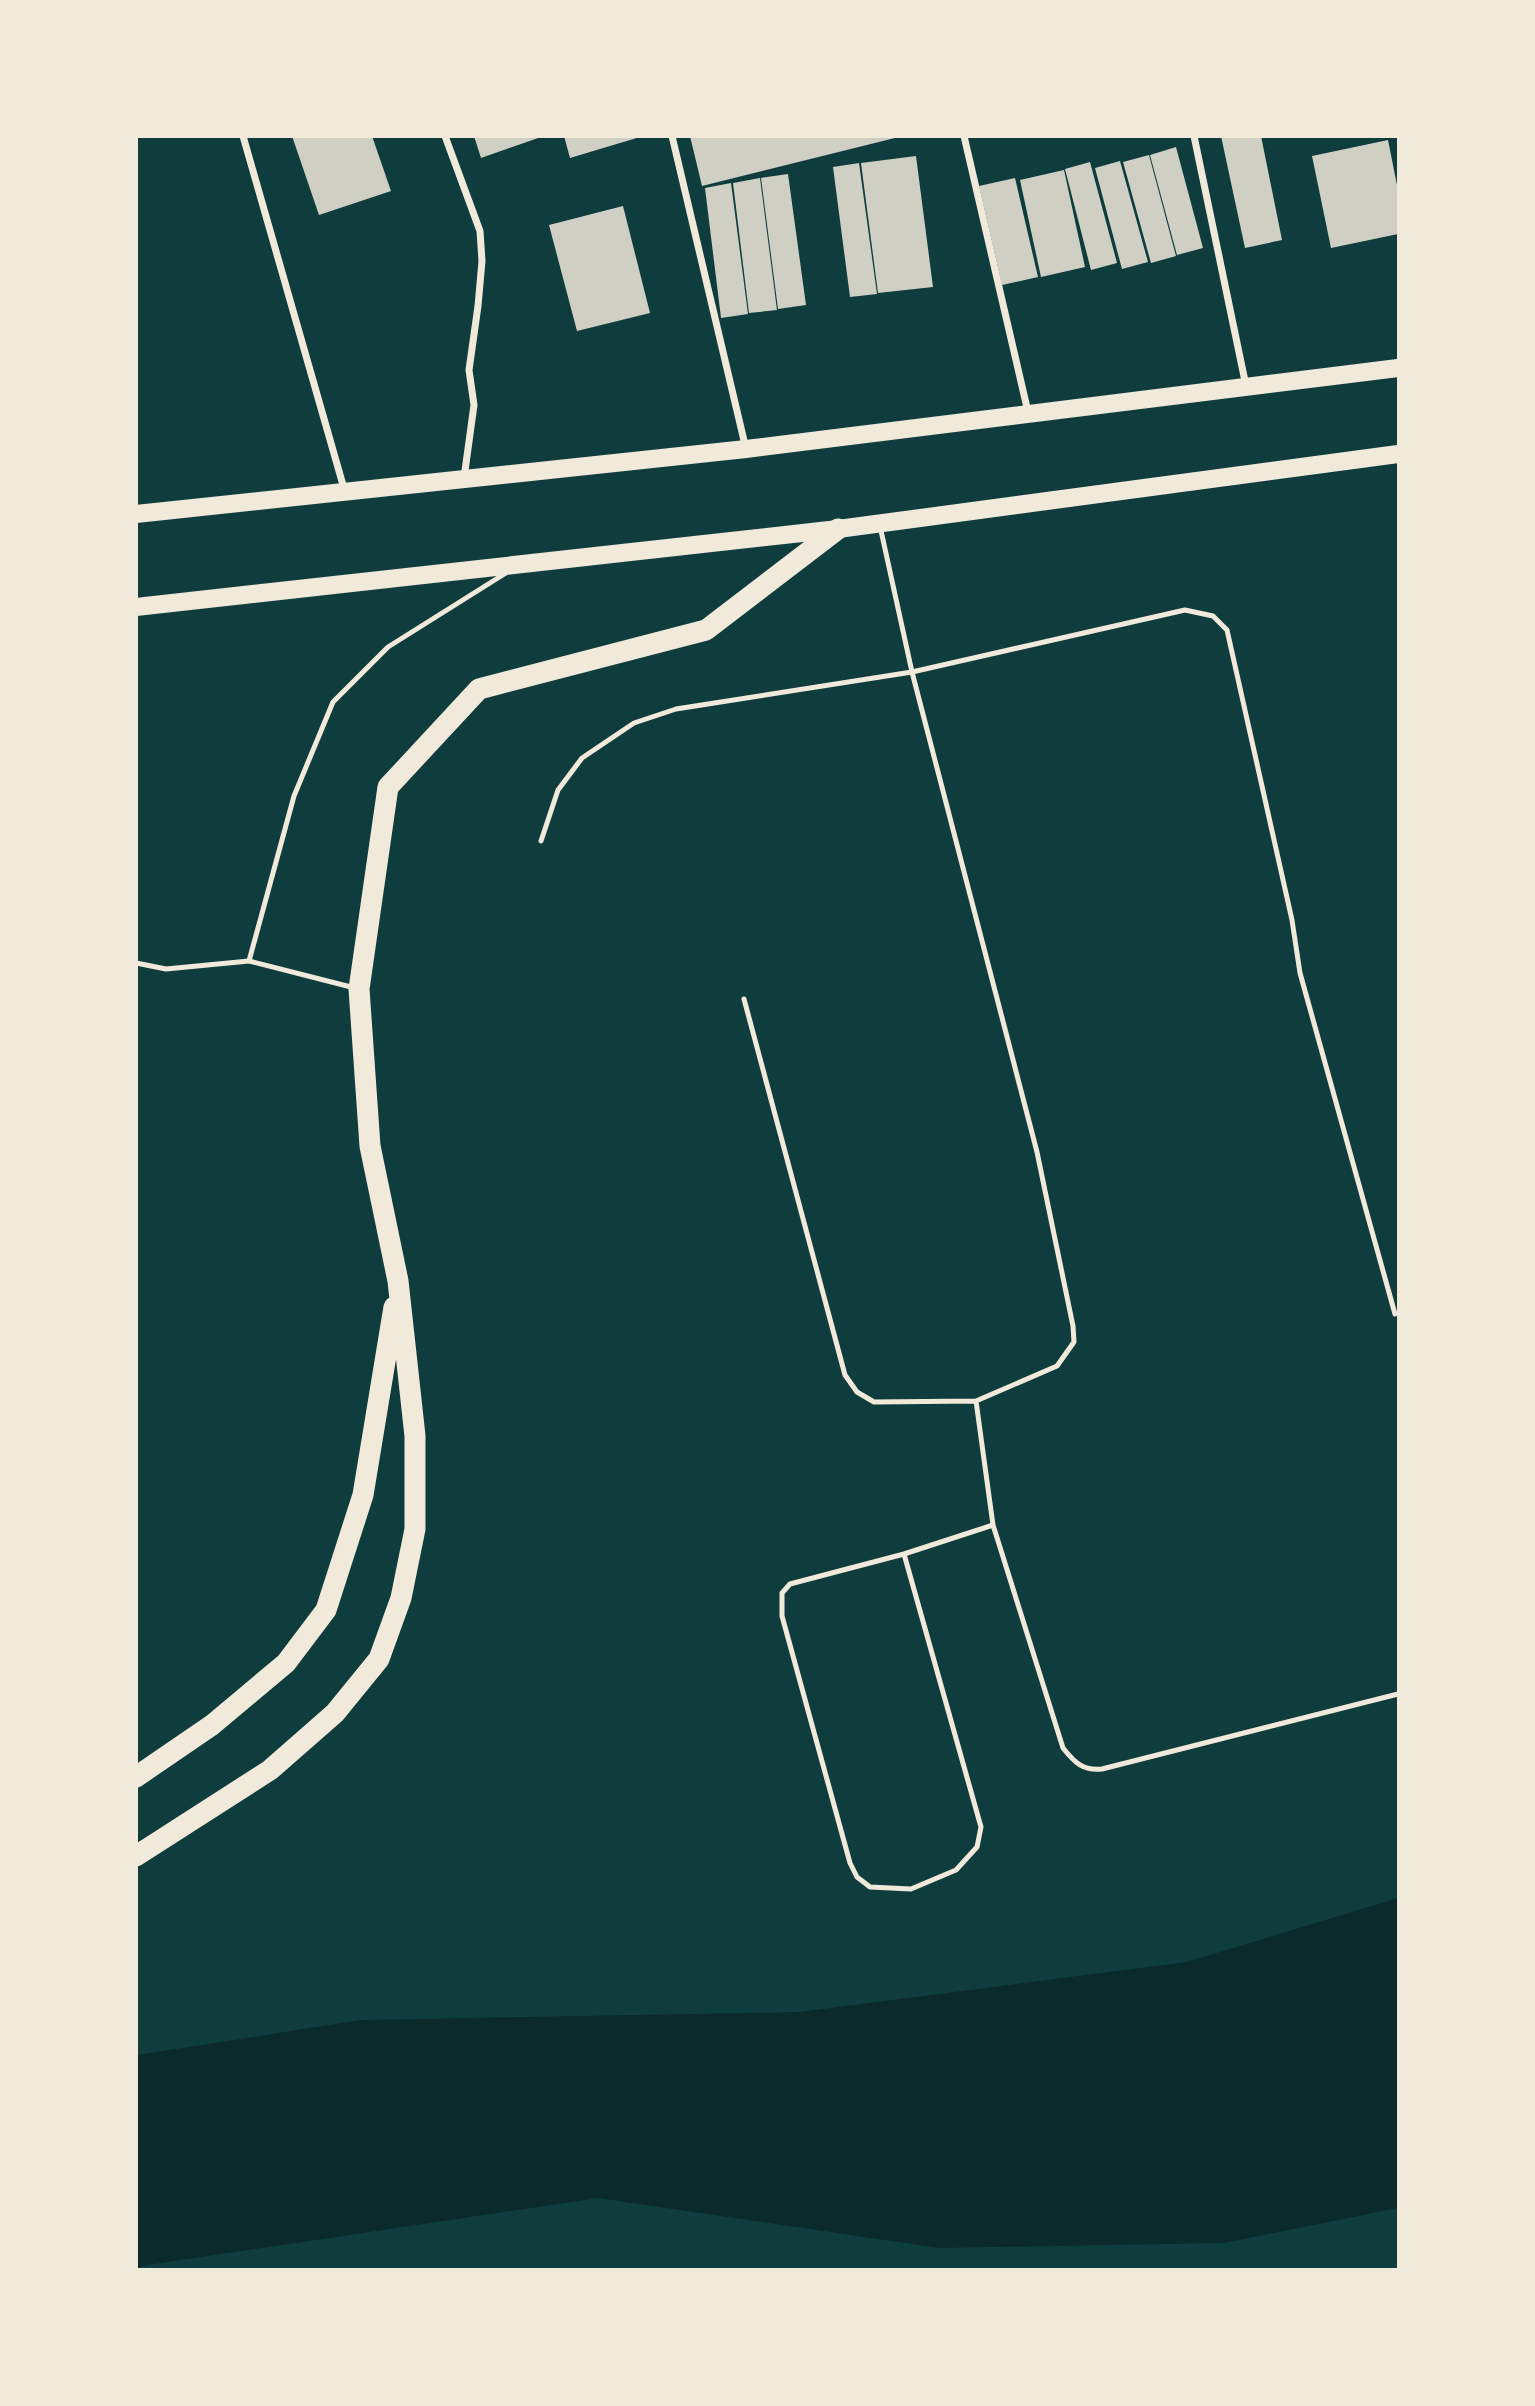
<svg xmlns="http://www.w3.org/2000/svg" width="1535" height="2406" viewBox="0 0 1535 2406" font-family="Poppins,sans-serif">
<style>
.water{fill:#0a2a2b}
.building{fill:#cfcfc3}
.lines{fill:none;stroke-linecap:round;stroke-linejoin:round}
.service{stroke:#f1e9da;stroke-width:5}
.minor{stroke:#f1e9da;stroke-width:7}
.primary{stroke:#f1e9da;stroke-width:18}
.motorway{stroke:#f1e9da;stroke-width:21}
</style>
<rect width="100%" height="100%" fill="#0f3d3e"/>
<path class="water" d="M1398,1898V2208L1224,2243L939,2248L598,2198L154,2264L137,2268V2055L361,2020L800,2012L1187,1962Z"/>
<path class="building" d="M292,136H372L391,191L319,215Z
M474,136H541V137L481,158Z
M564,136H640V137L570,158Z
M690,136H899V137L702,186Z
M1221,136H1261L1282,240L1245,248Z
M1388,140L1398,190V234L1331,248L1312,156Z
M1176,147L1203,248L1177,255L1150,155Z
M1149,155L1176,256L1151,263L1123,162Z
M916,156L933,287L878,293L861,163Z
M1120,161L1148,262L1122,269L1095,168Z
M1090,162L1117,263L1091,270L1065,169Z
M859,163L877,294L850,297L833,167Z
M1064,170L1085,267L1041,277L1020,180Z
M788,174L806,305L778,309L761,178Z
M760,178L777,310L749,313L733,183Z
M1015,178L1038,277L1002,285L979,186Z
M731,183L748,314L721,318L705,188Z
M623,206L650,313L577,331L549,225Z"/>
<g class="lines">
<path class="service" d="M880,526L912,672L1037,1152L1073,1326L1074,1342L1057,1366L976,1401L993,1525L1063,1748C1075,1763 1083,1771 1102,1769L1398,1694
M541,841L558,790L582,758L634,723L676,709L912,672L1185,610L1213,616L1227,630L1292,920L1300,973L1395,1314
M136,963L166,969L249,961
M355,988L249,961L294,796L333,702L388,647L509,571
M744,999L845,1375L857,1392L874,1402L976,1401
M904,1554L981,1827L977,1847L956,1870L911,1889L870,1887L857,1877L850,1863L782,1616V1593L790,1584L904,1554L993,1525"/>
<path class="minor" d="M243,136L345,492
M445,136L480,231L482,261L478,306L469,370L474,405L464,478
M672,136L746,449
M964,136L1028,412
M1194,136L1246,386"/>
<path class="primary" d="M136,514L746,449L1398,368
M136,607L838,529L1398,454"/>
<path class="motorway" d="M136,1777L212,1725L286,1663L326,1610L363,1495L394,1307
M136,1856L270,1770L335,1713L379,1659L401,1598L415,1529V1436L398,1281L370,1146L359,989L388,787L479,689L706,630L838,529"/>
</g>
<rect width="1535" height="2406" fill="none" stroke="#f1e9da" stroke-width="276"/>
</svg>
